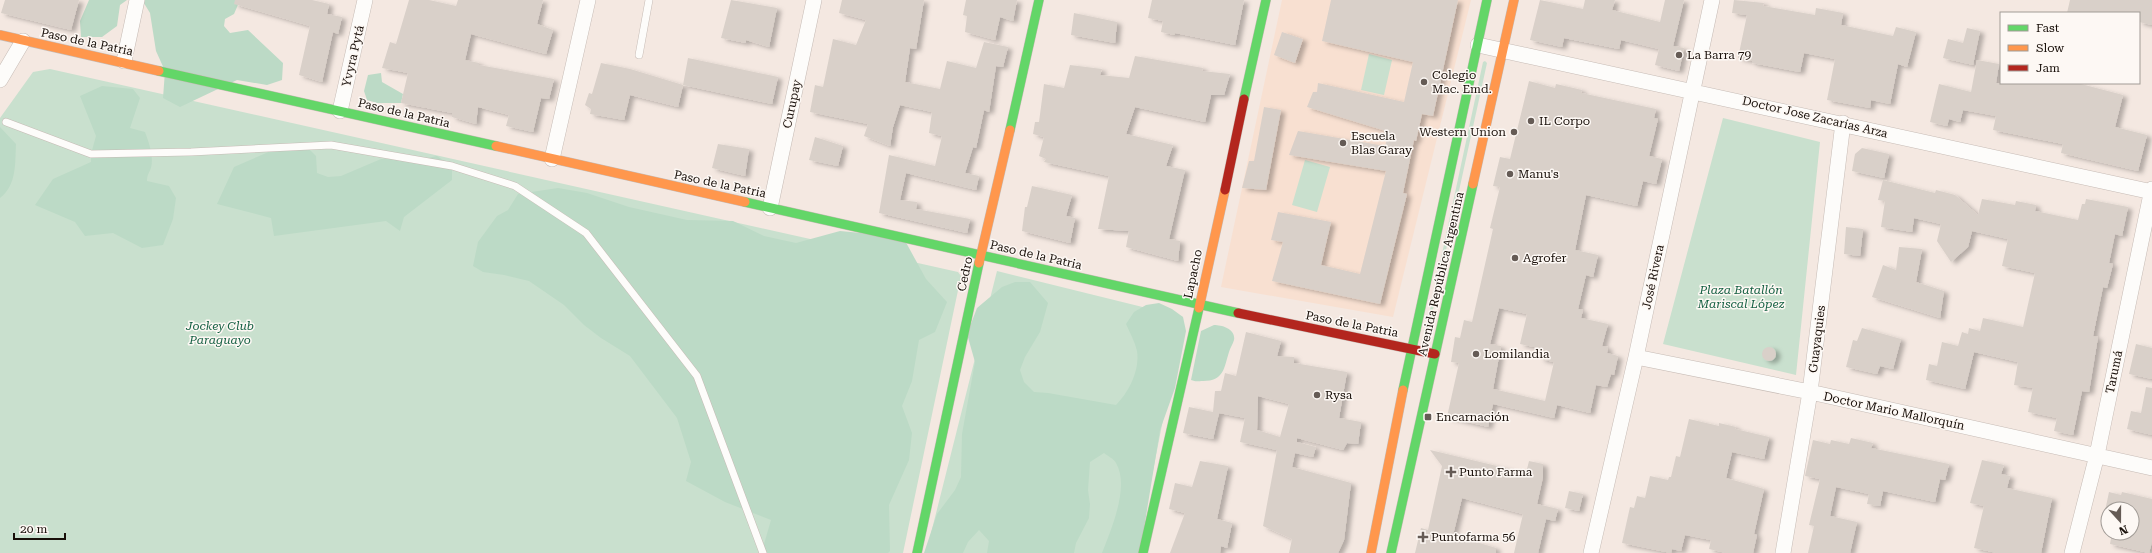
<svg xmlns="http://www.w3.org/2000/svg" width="2152" height="553" viewBox="0 0 2152 553" font-family="'Roboto Serif',serif">
<style>
.built{fill:#f8e0d1}
.green{fill:#c9e0ce}
.forest{fill:#bcdac6}
.building{fill:#d9d0c9;fill-rule:evenodd;filter:url(#shadow)}
.lines{fill:none;stroke-linecap:round;stroke-linejoin:round}
.lane-casing{stroke:#c6bbb5;stroke-width:8}
.street-casing{stroke:#c6bbb5;stroke-width:16}
.fast-casing{stroke:#c6bbb5;stroke-width:10}
.slow-casing{stroke:#c6bbb5;stroke-width:10}
.jam-casing{stroke:#c6bbb5;stroke-width:10}
.lane{stroke:#fdfcfa;stroke-width:7}
.street{stroke:#fdfcfa;stroke-width:15}
.fast{stroke:#63d668;stroke-width:9}
.slow{stroke:#ff974d;stroke-width:9}
.jam{stroke:#b3261e;stroke-width:9}
.poi-dot{fill:#655b55;stroke:#fdf8f4;stroke-width:1.5}
.labels{text-anchor:middle;stroke-width:3;stroke-linejoin:round;paint-order:stroke}
.street-label{font-size:12px;fill:#180f09;stroke:#fdf8f4}
.poi-label{font-size:12px;fill:#180f09;stroke:#fdf8f4;text-anchor:start}
.park-label{font-size:12px;font-style:italic;fill:#156043;stroke:#fdf8f4}
</style>
<defs>
<filter id="shadow"><feDropShadow dx="4.5" dy="2.5" stdDeviation="2" flood-color="#0004"/></filter>
</defs>
<rect width="100%" height="100%" fill="#f4e8e1"/>
<path class="built" d="M1282,0H1471L1393,317L1221,287Z"/>
<path class="green" d="M1369,54L1392,60L1384,95L1361,90Z
M1485,61L1487,63L1427,337L1424,338L1483,62Z
M50,69L958,272L961,276L903,553H0V118L33,72Z
M1723,118L1820,142L1796,375L1663,344Z
M1305,160L1330,167L1317,212L1292,205Z
M997,271L1183,317L1137,553H926Z"/>
<path class="forest" d="M89,0H127L120,5L117,26L102,37H81L80,21Z
M142,0H240L234,14L225,19L224,26L230,33L248,30L283,63L282,80L267,85L237,80L180,107L163,98L165,71L156,51L150,13Z
M381,73L382,82L403,94L401,103H377L367,100L364,91L368,75Z
M102,86L133,89L140,98L130,128L145,132C149,143 154,156 151,168C149,173 147,175 147,181L169,186L176,198L173,219L163,245L142,248L113,233L85,236L75,222L35,205L53,179L91,162V154L96,136L80,96Z
M0,127L16,144C15,163 17,185 0,198Z
M280,147L310,150L316,156L317,173L328,177L341,176L381,159L418,160L437,156L452,166V180L404,217L400,231L386,221L274,236L271,218L217,204L234,167Z
M558,188L587,193L629,207L687,220L733,221L764,236L796,243L840,231L903,237L926,279L947,302L935,332L919,340L912,381L902,406L912,433L909,460L889,505L890,551L888,553H764L762,551L771,520L725,502L686,481L691,462L677,418L630,356L601,338L584,325L564,305L529,281L504,275L483,272L473,266L478,242L497,216L508,210L518,194Z
M1015,282H1030L1048,303L1040,332L1025,357L1020,370L1024,382L1034,392L1048,393L1116,405C1129,392 1140,370 1137,351C1135,342 1130,333 1126,324L1134,312L1146,305L1159,303L1172,309L1183,317L1186,331L1175,388L1160,430L1140,553H1102C1111,530 1130,486 1116,463C1114,459 1108,456 1104,453L1090,462L1088,490L1090,504L1089,518L1076,543L1074,553H987L989,541L979,530L968,542L963,553H924L937,514L955,490L961,477L962,434L975,362L967,334L977,308L1002,287Z
M1214,325C1222,325 1236,329 1234,340C1233,344 1230,348 1229,352C1224,368 1224,381 1203,381C1198,381 1196,382 1191,380L1201,331Z"/>
<path class="building" d="M5,0H79L71,30L1,13Z
M235,0H312L329,4L327,14L342,17L338,34L333,32L322,82L299,75L310,26L234,4Z
M409,0H429L456,6L458,0H543L537,24L553,30L546,54L471,34L465,60L479,63V65L554,79L549,99L541,98L533,132L506,126L509,115L478,107L476,124L452,117V113L401,103L408,73L382,68L390,42L396,44Z
M731,0L777,8L769,47L746,40V43L721,38Z
M842,0H924L916,49L910,48L905,82L940,89L947,61L976,68L984,42L1008,47L1003,67L996,66L989,112L984,110L976,148L973,147L965,173L979,176L976,190L906,173L900,200L917,202L916,209L970,219L967,233L879,213L889,155L935,166L942,136L929,133L932,112L900,105L893,127L890,146L864,136L868,124L810,112L815,85L823,87L833,39L856,45L866,20L839,13Z
M966,0H1017L1013,21L1000,17L995,40L965,32L967,16L963,15Z
M1152,0H1244L1235,45L1175,33L1174,35L1161,32L1163,21L1148,18Z
M1331,0H1458L1433,116L1422,114L1416,141L1414,140L1403,193L1407,194L1380,304L1272,281L1283,242L1271,240L1278,212L1331,222L1321,265L1360,274L1386,171L1289,155L1298,131L1385,146L1389,132L1307,107L1313,92H1317L1318,83L1404,102L1413,62L1322,41Z
M1540,0L1583,9L1585,0H1615L1612,10L1660,22L1665,0H1684L1673,46L1684,48L1679,71L1655,65L1659,49L1621,40L1619,49L1564,38L1562,47L1530,40Z
M1734,0L1764,3L1763,6L1815,15L1816,8L1843,13L1841,25L1893,36L1896,27L1916,32L1907,67L1898,64L1890,104L1871,100L1870,108L1827,100L1835,59L1804,53L1800,72L1752,63V61L1738,58L1747,15L1732,13Z
M2070,0H2152V25L2139,22V13H2067Z
M1074,13L1117,22L1115,43L1071,35Z
M1967,28L1980,31L1973,65L1943,58L1948,39L1963,43Z
M1282,32L1303,39L1295,63L1274,55Z
M1135,56L1203,68L1202,71L1230,74L1224,95H1211L1205,122L1135,107L1126,134L1173,145L1166,166L1185,170L1169,239L1180,241L1178,261L1126,247L1129,231L1098,229L1109,176L1044,162L1046,159L1039,156L1044,137L1033,134L1035,122H1039L1044,84L1064,88L1070,65L1102,69L1100,75L1129,78Z
M688,58L778,77L772,104L683,85Z
M1977,60L1999,64L1996,83H2077L2123,95L2115,127L2147,135L2138,171L2061,153L2063,144L1993,130L1996,116L1963,110L1960,122L1949,119L1947,126L1930,122L1939,84L1971,92Z
M601,63L630,69L683,85L678,107L630,95L624,120L590,114L591,109L585,105L589,93L592,94Z
M1529,81L1555,88L1556,84L1582,90L1581,93L1656,109L1654,118L1658,119L1649,156L1662,159L1656,184L1643,181L1637,206L1586,195L1575,250L1598,255L1593,277L1586,275L1578,309L1583,310L1581,318L1608,324L1602,346L1608,347L1607,353L1618,356L1614,375L1611,374L1607,387L1596,385L1590,413L1557,405L1554,418L1493,404L1488,427L1447,417L1459,363L1451,362L1455,337L1460,338L1464,320L1472,322L1493,229L1490,228L1500,187L1493,186L1500,157L1510,159ZM1499,308L1527,314L1520,344L1543,349L1540,359L1554,362L1545,401L1493,389L1501,346L1490,344Z
M1264,107L1281,110L1266,190L1242,188L1249,161H1254Z
M815,137L843,146L838,166L809,160Z
M718,144L749,149L745,176L712,168Z
M1862,148L1889,154L1884,178L1852,171L1855,154Z
M1883,180L1935,193L1936,190L1955,195L1978,215L1982,199L2015,205L2016,201L2036,205L2035,211L2078,220L2082,204H2085L2086,199L2128,207L2122,236L2115,234L2109,263L2113,264L2107,288L2103,287L2093,336L2098,337L2089,392L2082,391L2073,435L2054,431L2057,418L2028,412L2033,388L2014,385L2018,362L1974,352L1965,389L1926,380L1929,364L1937,366L1942,342L1958,346L1962,332L1968,334L1969,328L1980,331L1983,318L2023,327L2035,273L2002,266L2008,239L1972,231L1968,247L1951,262L1937,241L1941,224L1914,218L1912,232L1881,227L1885,201L1878,200Z
M1032,186L1072,195L1066,216L1075,218L1070,243L1022,231L1025,207H1027Z
M1846,227L1863,229L1860,256L1844,254Z
M1899,247L1922,249L1916,282L1944,291L1940,318L1872,297L1883,265L1896,270Z
M1862,328L1901,339L1893,369L1880,366L1877,374L1846,367L1853,340L1857,341Z
M1246,332L1281,341L1277,356L1294,357V363L1347,372L1339,418L1361,422L1358,444L1347,443L1343,450L1297,438V442L1316,447L1313,457L1295,453L1292,467L1351,483L1344,540L1338,553H1289L1292,539L1263,526L1277,450L1240,442L1245,418L1219,413L1213,439L1183,433L1189,407L1213,412L1215,391H1221L1225,373L1236,376ZM1258,396L1289,404L1280,437L1257,430Z
M2136,344L2152,348V379L2129,374Z
M1762 354a7 7 0 1 1 14 0a7 7 0 1 1-14 0Z
M2146,387L2152,388V435L2127,429L2131,411L2141,413Z
M1689,419L1719,426V423L1736,427L1735,429L1769,437L1764,459L1732,452L1726,478L1764,489L1754,534L1757,535L1753,553H1726L1709,549L1711,540L1685,535L1681,551L1672,549L1671,553L1622,543L1630,507L1634,508L1637,496L1645,498L1650,476L1668,480L1669,477H1671L1676,456L1680,457Z
M1851,438L1873,443L1871,448L1949,464L1945,480L1940,479L1935,502L1883,491L1880,506L1867,504L1869,494L1836,487L1830,516L1857,522L1850,553H1808L1814,526L1809,525L1820,479L1805,476L1813,440L1830,444L1831,440L1849,444Z
M1430,450L1526,473L1529,461L1543,464V477L1537,504L1558,509L1555,521L1546,519L1538,553H1514L1523,514L1462,498L1453,535L1496,548V553H1415L1421,528L1428,530L1442,466Z
M1982,460L2004,465L2001,474L2010,476L2007,488L2052,498L2041,553H1997L1974,548L1984,506L1970,503Z
M1200,461L1228,466L1217,519L1232,523L1227,548L1221,546L1220,553H1170L1185,513L1169,509L1175,483L1192,487Z
M1569,491L1583,494L1579,511L1565,508Z
M2109,492L2121,495L2122,492L2152,499V542L2149,553L2110,544L2112,533H2132V509H2108V512L2105,511Z"/>
<g class="lines">
<g class="lane-casing">
<path id="lane" d="M639,55L649,0
M6,122L91,154L191,152L331,145L452,166L515,186L586,233L697,376L763,553"/>
</g>
<g class="street-casing">
<path id="street" d="M1478,45L2152,192
M124,61L137,0
M0,80L23,41
M340,111L365,0
M552,159L588,0
M770,208L814,0
M1636,357L1810,392L2152,468
M1591,553L1636,357L1712,0
M1783,553L1810,392L1843,123
M2072,553L2097,455L2152,189"/>
</g>
<g class="fast-casing">
<path id="fast" d="M159,71L496,146
M1244,99L1266,0
M1010,130L1039,0
M745,202L1238,313
M1403,390L1487,0
M917,553L979,263
M1143,553L1199,308
M1391,553L1473,184"/>
</g>
<g class="slow-casing">
<path id="slow" d="M0,35L159,71
M496,146L745,202
M1473,184L1514,0
M979,263L1010,130
M1199,308L1225,190
M1371,553L1403,390"/>
</g>
<g class="jam-casing">
<path id="jam" d="M1225,190L1244,99
M1238,313L1435,354"/>
</g>
<use href="#lane" class="lane"/>
<use href="#street" class="street"/>
<use href="#fast" class="fast"/>
<use href="#slow" class="slow"/>
<use href="#jam" class="jam"/>
</g>
<g class="poi-dot">
<circle cx="1679" cy="55" r="4"/>
<circle cx="1424" cy="82" r="4"/>
<circle cx="1531" cy="121" r="4"/>
<circle cx="1514" cy="132" r="4"/>
<circle cx="1343" cy="143" r="4"/>
<circle cx="1510" cy="174" r="4"/>
<circle cx="1515" cy="258" r="4"/>
<circle cx="1476" cy="354" r="4"/>
<circle cx="1317" cy="395" r="4"/>
<rect x="1424" y="413" width="8" height="8" rx="2"/>
<path d="M1449 466h4v4h4v4h-4v4h-4v-4h-4v-4h4z"/>
<path d="M1421 531h4v4h4v4h-4v4h-4v-4h-4v-4h4z"/>
</g>
<g class="labels">
<g class="street-label">
<text transform="translate(87 42) rotate(12)" y="4">Paso de la Patria</text>
<text transform="translate(353 56) rotate(-77)" y="4">Yvyra Pytá</text>
<text transform="translate(792 104) rotate(-78)" y="4">Curupay</text>
<text transform="translate(404 113) rotate(13)" y="4">Paso de la Patria</text>
<text transform="translate(1815 117) rotate(13)" y="4">Doctor Jose Zacarías Arza</text>
<text transform="translate(720 184) rotate(12)" y="4">Paso de la Patria</text>
<text transform="translate(1036 255) rotate(13)" y="4">Paso de la Patria</text>
<text transform="translate(965 274) rotate(-78)" y="4">Cedro</text>
<text transform="translate(1193 274) rotate(-78)" y="4">Lapacho</text>
<text transform="translate(1441 274) rotate(-77)" y="4">Avenida República Argentina</text>
<text transform="translate(1653 277) rotate(-78)" y="4">José Rivera</text>
<text transform="translate(1352 324) rotate(11)" y="4">Paso de la Patria</text>
<text transform="translate(1817 339) rotate(-83)" y="4">Guayaquies</text>
<text transform="translate(2114 372) rotate(-78)" y="4">Tarumá</text>
<text transform="translate(1894 411) rotate(12)" y="4">Doctor Mario Mallorquín</text>
</g>
<g class="poi-label">
<text x="1687" y="59">La Barra 79</text>
<text x="1432" y="79">Colegio<tspan x="1432" dy="14">Mac. Emd.</tspan></text>
<text x="1539" y="125">IL Corpo</text>
<text x="1506" y="136" text-anchor="end">Western Union</text>
<text x="1351" y="140">Escuela<tspan x="1351" dy="14">Blas Garay</tspan></text>
<text x="1518" y="178">Manu's</text>
<text x="1523" y="262">Agrofer</text>
<text x="1484" y="358">Lomilandia</text>
<text x="1325" y="399">Rysa</text>
<text x="1436" y="421">Encarnación</text>
<text x="1459" y="476">Punto Farma</text>
<text x="1431" y="541">Puntofarma 56</text>
</g>
<g class="park-label">
<text x="1741" y="294">Plaza Batallón<tspan x="1741" dy="14">Mariscal López</tspan></text>
<text x="220" y="330">Jockey Club<tspan x="220" dy="14">Paraguayo</tspan></text>
</g>
</g>
<rect x="2000" y="12" width="140" height="72" fill="#fdf8f4" stroke="#a19b96"/>
<rect x="2008" y="25" width="20" height="6" fill="#63d668" stroke="#a19b96"/>
<text x="2036" y="32" font-size="12" fill="#180f09">Fast</text>
<rect x="2008" y="45" width="20" height="6" fill="#ff974d" stroke="#a19b96"/>
<text x="2036" y="52" font-size="12" fill="#180f09">Slow</text>
<rect x="2008" y="65" width="20" height="6" fill="#b3261e" stroke="#a19b96"/>
<text x="2036" y="72" font-size="12" fill="#180f09">Jam</text>
<g transform="translate(2120 521) rotate(159)"><circle r="19" fill="#fdf8f4" stroke="#a19b96"/>
<path d="M0-3L7 15L0 10L-7 15Z" fill="#655b55"/>
<text y="-6" font-size="11" font-weight="bold" text-anchor="middle" fill="#180f09">N</text>
</g>
<path d="M14 533v6h51v-6" fill="none" stroke="#180f09" stroke-width="2"/>
<text x="20" y="533" font-size="12" fill="#180f09" stroke="#fdf8f4" stroke-width="3" paint-order="stroke">20 m</text>
</svg>
